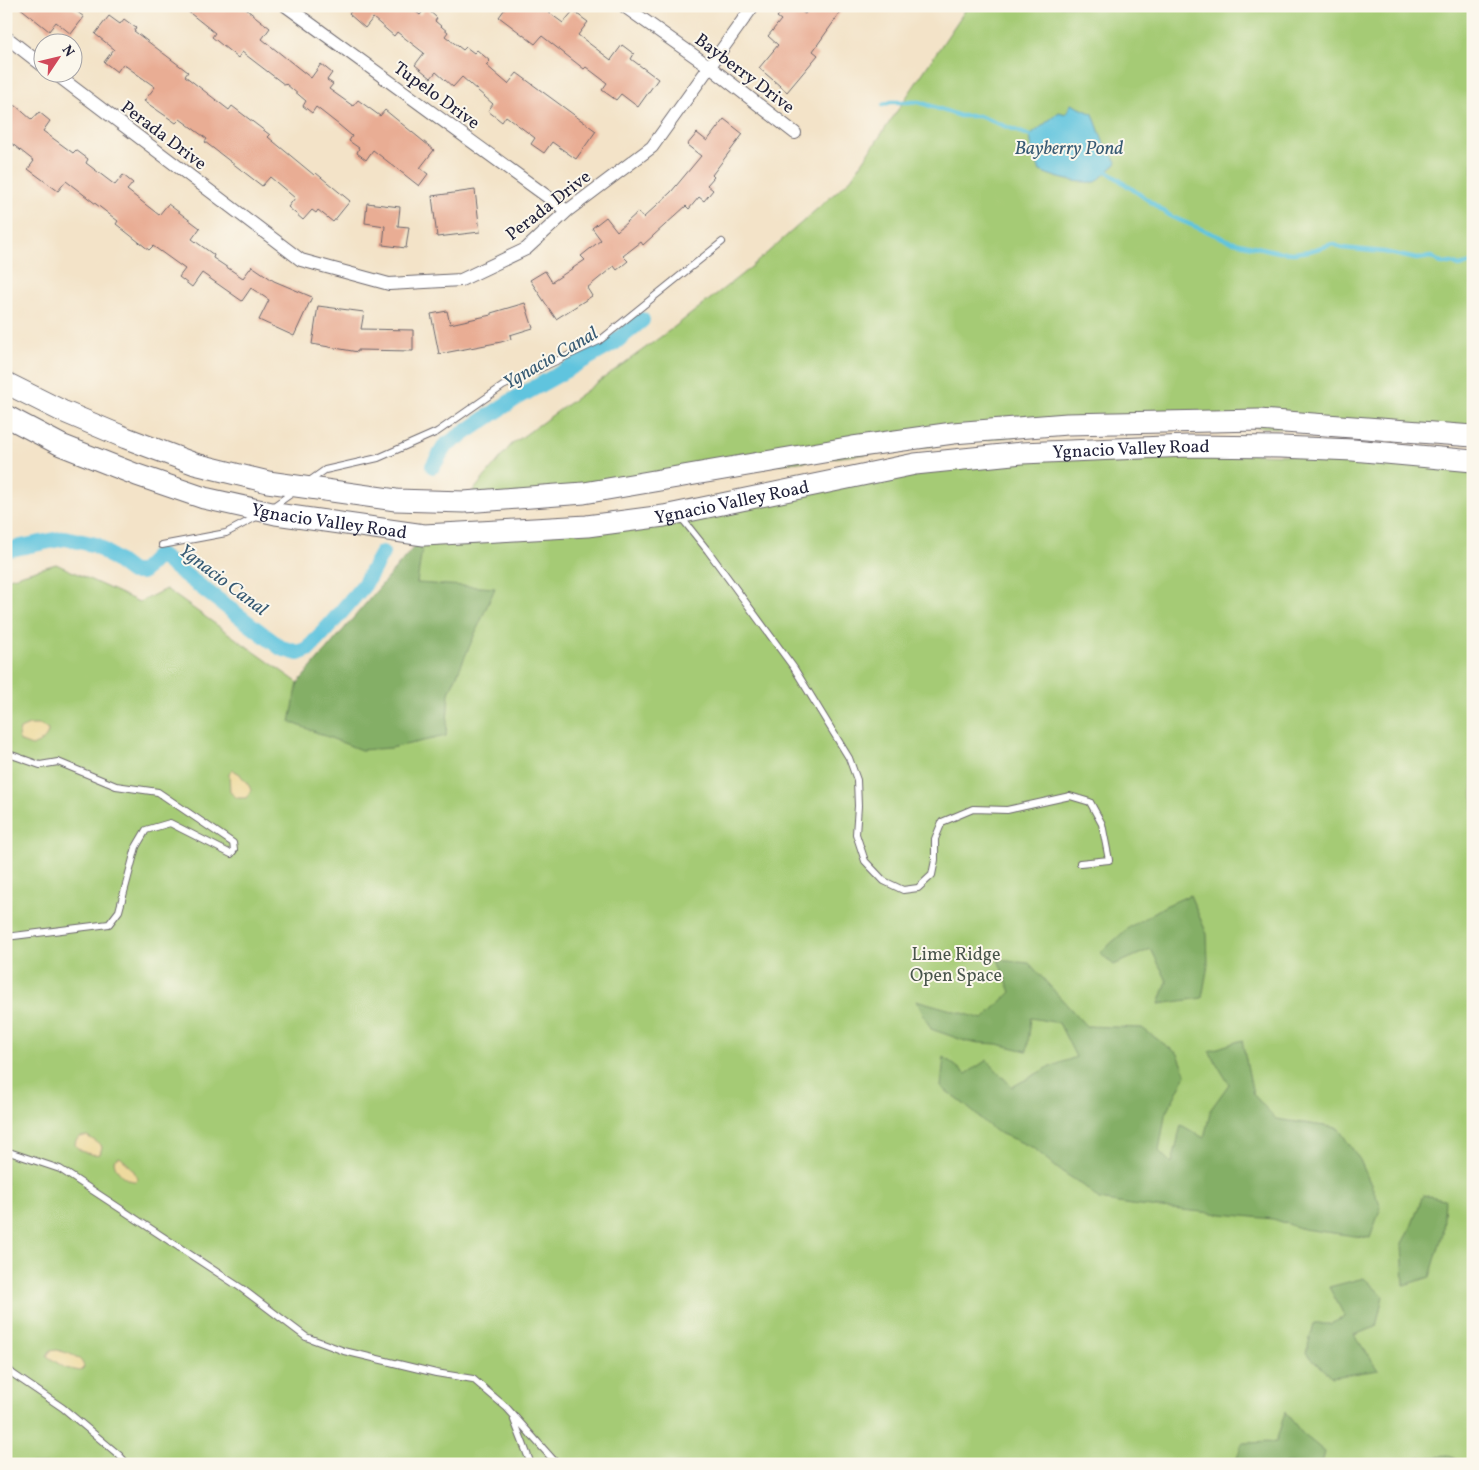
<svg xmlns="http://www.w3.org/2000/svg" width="1479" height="1470" viewBox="0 0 1479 1470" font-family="Vollkorn,serif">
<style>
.green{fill:#a5cb75;stroke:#647658}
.forest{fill:#84af66;stroke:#536850}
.sand{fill:#eeda9e;stroke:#887e6c}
.water{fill:#60c4de;stroke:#41738c}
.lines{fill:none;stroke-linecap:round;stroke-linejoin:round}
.stream{stroke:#60c4de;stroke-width:4.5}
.canal{stroke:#60c4de;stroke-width:16}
.building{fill:#e9ad94}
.service-casing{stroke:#6b666c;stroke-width:8}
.minor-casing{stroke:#6b666c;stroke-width:14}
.trunk-casing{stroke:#6b666c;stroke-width:23}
.service{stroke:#fff;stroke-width:6}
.minor{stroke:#fff;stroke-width:12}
.trunk{stroke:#fff;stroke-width:21}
.labels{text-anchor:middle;stroke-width:4;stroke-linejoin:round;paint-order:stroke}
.street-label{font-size:18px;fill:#22223b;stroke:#fbf7ec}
.park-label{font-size:18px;fill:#49554c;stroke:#fbf7ec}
.water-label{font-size:19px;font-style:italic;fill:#385b74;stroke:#fbf7ec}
</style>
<rect width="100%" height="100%" fill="#fbf7ec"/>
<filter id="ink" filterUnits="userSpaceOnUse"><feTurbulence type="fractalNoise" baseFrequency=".02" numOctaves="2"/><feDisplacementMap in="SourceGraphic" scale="10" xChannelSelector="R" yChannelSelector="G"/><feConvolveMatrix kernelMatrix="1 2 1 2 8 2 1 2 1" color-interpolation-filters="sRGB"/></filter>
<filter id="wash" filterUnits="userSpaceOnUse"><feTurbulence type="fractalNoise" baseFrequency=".0096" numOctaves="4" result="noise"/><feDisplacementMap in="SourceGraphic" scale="20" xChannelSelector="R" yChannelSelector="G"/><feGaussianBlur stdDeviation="1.12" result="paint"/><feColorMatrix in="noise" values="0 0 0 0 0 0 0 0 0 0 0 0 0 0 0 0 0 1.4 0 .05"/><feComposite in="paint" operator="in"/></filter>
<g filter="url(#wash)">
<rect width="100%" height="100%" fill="#f3e3c8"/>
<path class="green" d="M968,6H1473V436L1132,422L464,502L511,445L673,328L750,268L851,179Z
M1102,449L1473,461V1464H6V579L56,564L139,602L166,589L390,748L424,535L587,526L915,464Z"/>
<path class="forest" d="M424,535L417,583L495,588L449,693L446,736L391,748L361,750L290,722L298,683Z
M1190,895L1207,934L1208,965L1202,998L1159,1004L1167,981L1151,949L1114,965L1100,953L1128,928L1165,906Z
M998,960L1029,963L1086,1026L1142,1028L1178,1054L1186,1074L1165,1116L1159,1151L1172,1164L1181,1125L1204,1138L1211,1109L1229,1084L1209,1051L1242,1040L1253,1094L1276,1119L1338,1128L1360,1160L1381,1207L1370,1238L1303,1229L1273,1219L1131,1205L1099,1200L1084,1186L1058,1169L1034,1148L995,1131L965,1105L941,1087L944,1057L966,1074L987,1060L1012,1087L1047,1068L1076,1057L1059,1023L1031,1018L1027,1051L997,1044L968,1042L931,1029L916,1000L983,1019L1011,992Z
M1423,1195L1445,1199L1443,1233L1430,1277L1404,1285L1402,1243L1411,1227Z
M1364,1278L1383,1296L1376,1327L1354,1335L1379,1370L1332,1377L1306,1353L1314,1324H1330L1345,1317L1329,1287Z
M1285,1412L1302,1433L1325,1452L1322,1464H1235L1242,1443L1276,1442Z
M1449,1456L1466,1464H1401L1418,1458Z"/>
<path class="sand" d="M29,725H41L48,730C48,739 39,743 32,746L21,742L18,737L20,729Z
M233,770L240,774C243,780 251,785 251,792L246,798H237L230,792L229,774Z
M87,1136L100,1144L102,1147L100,1154C91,1156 80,1152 75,1145L76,1140L80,1137Z
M120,1157L131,1167L138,1178L136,1181C126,1182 114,1170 114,1160Z
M57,1350C67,1353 82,1356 84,1367L80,1371L65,1368L47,1356L50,1351Z"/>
<path class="water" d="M1071,104L1093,114L1104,144L1117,163L1096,182C1076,183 1058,179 1040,171L1032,150L1030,136L1059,112L1066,114Z"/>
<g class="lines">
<path class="stream" d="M883,105L891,102H919L960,116H979L1030,136
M1108,172L1172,217L1230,241L1279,252L1294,253L1309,251L1333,244L1342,248L1384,252L1417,259L1431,257L1443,264L1452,263L1459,266L1473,263"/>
<path class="canal" d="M433,466L445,446L513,400L614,343L642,320
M6,550L65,538L96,545L132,572H142L159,555L281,648L298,653L308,649L330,625L364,585L382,553"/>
</g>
<g id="blocks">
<path class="building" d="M18,6H70L84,17L71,34L56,22L49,31Z
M181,6H242L270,28L262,39L311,78L321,64L332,73L327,80L333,84L329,89L353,106L358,100L380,116L385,110L434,150L420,168L428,174L419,186L373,150L366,160L357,153L359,148L349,141L352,136L339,125L316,107L312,113L303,106L306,101L286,84L285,85L242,52L238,58L212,37L215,33Z
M355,6H409L420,15L426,8L437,18L435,21L448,32L445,36L463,50L466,47L474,53L477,50L490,61L486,65L508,84L517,73L596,131L576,159L552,142L544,153L531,144L535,138L506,116L502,122L488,111L493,104L462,77L453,87L436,72L431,78L415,65L424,53L397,32L394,36L373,18L365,28L349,14Z
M507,6H540L563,23L573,11L588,22L578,35L611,60L622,45L634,54L631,59L658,79L638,107L621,94L616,100L602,90L607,83L586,67L584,69L542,36L535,44L499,17Z
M786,6H794L805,14L811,6H845L813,51L818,55L787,92L759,68L778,45L768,36L781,20L777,17Z
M109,16L120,24L124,19L136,28L134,31L188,72L185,76L229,110L232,106L270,135L268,137L314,175L316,173L350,201L333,222L318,210L316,213L312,210L303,220L288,207L295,198L270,177L262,186L205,142L207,139L180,119L176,123L144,101L155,87L123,64L117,72L104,62L114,49L95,34Z
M15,105L32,120L39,112L50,121L43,131L73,153L76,150L88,159L86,163L115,185L123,175L133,183L127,190L159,215L168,204L200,228L192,239L214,255L213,258L243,278L252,266L274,281L312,297L294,336L259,320L269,300L251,288L242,301L202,273L192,287L179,277L185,269L153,246L149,250L116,224L118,221L66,181L58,191L28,169L34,161L6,139V116Z
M724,119L743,134L712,175L714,177L707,185L713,190L704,201L699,197L689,209L686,206L643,245L641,242L623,256L628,261L617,270L614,266L587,288L592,296L556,319L530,280L545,271L552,282L585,260L581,256L601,240L592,228L606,217L617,231L638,212L643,218L671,192L701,156L687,145L697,133L707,141Z
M475,190L480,232L437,237L432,196Z
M367,203L400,207L398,226L409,227L406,248L383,245L385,226L365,223Z
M525,303L533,328L510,335L511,339L501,342L439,354L431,314L447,311L450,324L491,315V313Z
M318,306L364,312L361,329L413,330V351L358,350V352L312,344Z"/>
</g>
</g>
<g filter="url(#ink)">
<use href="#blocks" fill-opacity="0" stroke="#6b666c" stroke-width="1"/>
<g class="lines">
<g class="service-casing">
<path id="service" d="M308,482L325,470L378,458L437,432L503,386L599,341L722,242
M271,508L295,491
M680,516L708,551L794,668L849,758L857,780L858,806L856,834L865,861L884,881L903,890L918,888L932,875L935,860V839L942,822L973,809L1007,810L1070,796L1090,802L1102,824L1109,860L1080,863
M162,545L226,533L258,516
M6,753L40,765L58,762L116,786L158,792L233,843L234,850L231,854L170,823L146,830L136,847L119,911L109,924L6,937
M6,1151L60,1169L241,1288L306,1337L344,1351L436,1373L473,1379L507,1408L557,1464
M6,1367L13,1374L63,1408L119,1455L127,1464
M514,1420L531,1464"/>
</g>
<g class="minor-casing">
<path id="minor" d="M286,6L567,211
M624,6L710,67L795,133
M6,37L42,65
M53,72L301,260L389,284L461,280L526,249L567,211L652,147L753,6"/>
</g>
<g class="trunk-casing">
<g id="trunk">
<path d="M6,383L62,411L126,438L195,464L268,482L396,500L464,502L584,493L853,447L953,433L1067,424L1259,420L1473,436"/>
<path id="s1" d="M6,416L61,445L137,475L204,498L276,514L424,535L587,526L664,516L915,464L1022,453L1188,446L1281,447L1353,450L1473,461"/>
</g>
</g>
<use href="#service" class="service"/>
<use href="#minor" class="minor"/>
<use href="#trunk" class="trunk"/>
</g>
</g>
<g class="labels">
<g class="street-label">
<text transform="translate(745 73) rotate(37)" y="6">Bayberry Drive</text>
<text transform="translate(437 95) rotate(36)" y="6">Tupelo Drive</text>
<text transform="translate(164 135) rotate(37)" y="6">Perada Drive</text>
<text transform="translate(548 205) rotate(-38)" y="6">Perada Drive</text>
<text dy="6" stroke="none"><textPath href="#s1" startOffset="1152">Ygnacio Valley Road</textPath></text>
<text dy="6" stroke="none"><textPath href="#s1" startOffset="748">Ygnacio Valley Road</textPath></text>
<text dy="6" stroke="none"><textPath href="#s1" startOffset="342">Ygnacio Valley Road</textPath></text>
</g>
<g class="park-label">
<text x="956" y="960">Lime Ridge<tspan x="956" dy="21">Open Space</tspan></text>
</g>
<g class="water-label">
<text x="1069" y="154">Bayberry Pond</text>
<text transform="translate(550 357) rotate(-30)" y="7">Ygnacio Canal</text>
<text transform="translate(224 579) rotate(37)" y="7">Ygnacio Canal</text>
</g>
</g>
<rect width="1479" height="1470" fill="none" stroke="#fbf7ec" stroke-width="25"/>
<g transform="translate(58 58) rotate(55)"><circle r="24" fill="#fbf7ec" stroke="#a4a2a5"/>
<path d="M0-4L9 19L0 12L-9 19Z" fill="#d1495b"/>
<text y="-8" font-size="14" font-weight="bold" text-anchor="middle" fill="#22223b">N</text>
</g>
</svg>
